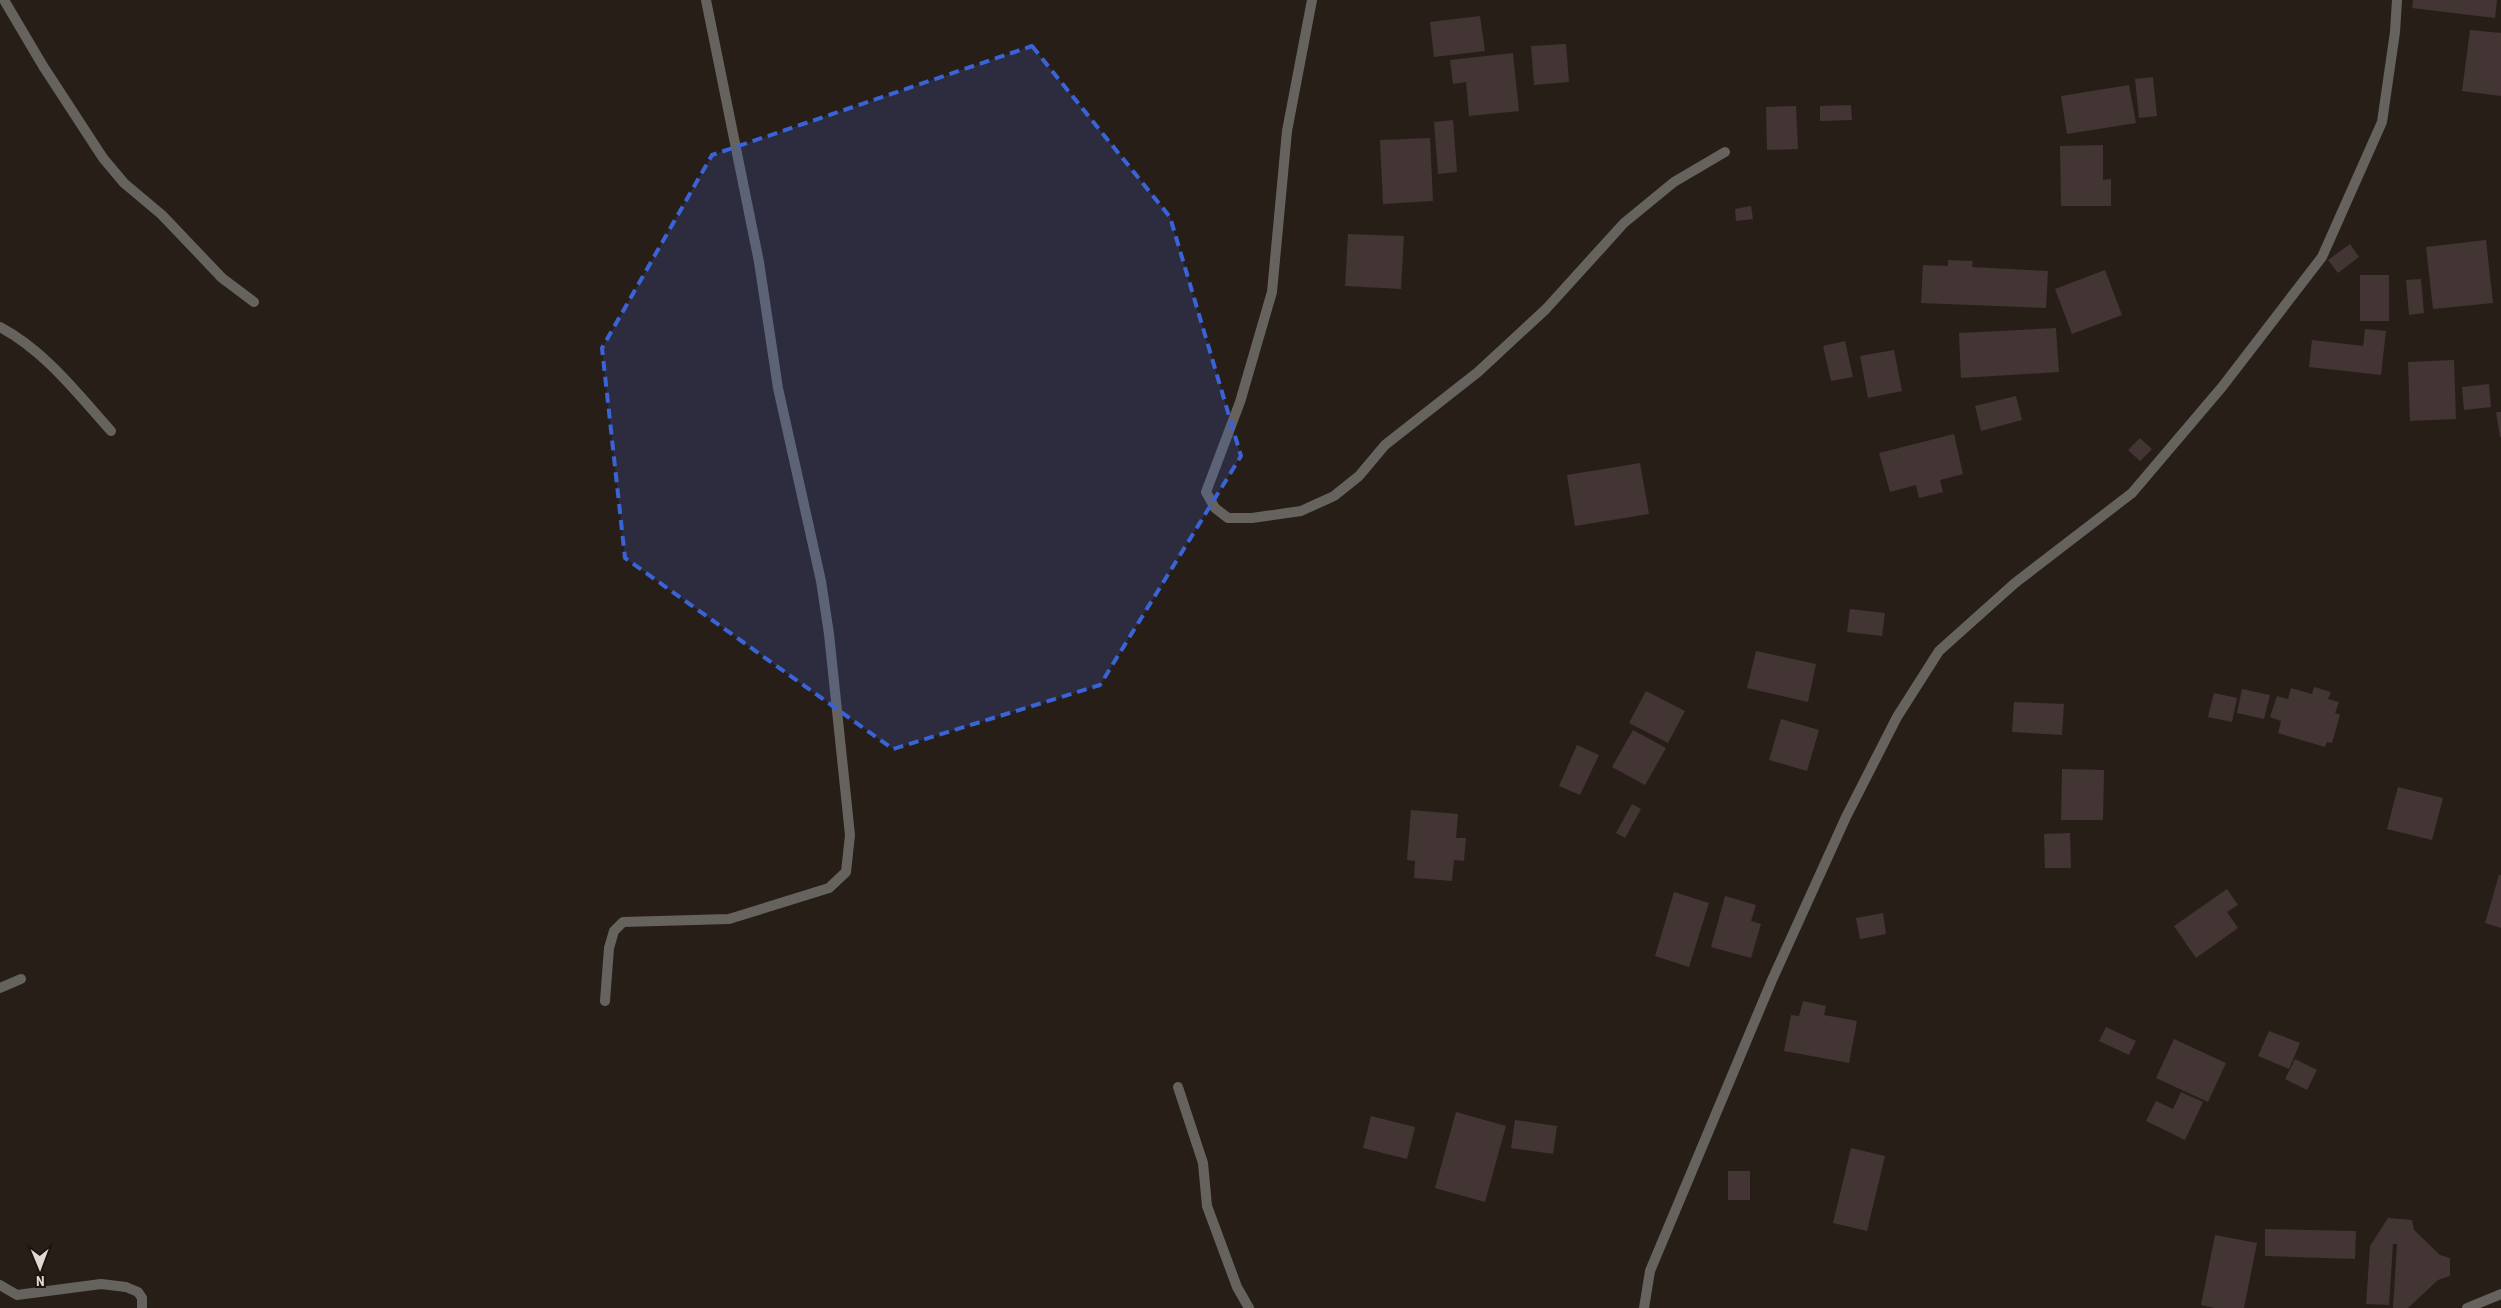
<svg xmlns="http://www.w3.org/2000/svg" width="2501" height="1308" viewBox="0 0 2501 1308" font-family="'Roboto Condensed',sans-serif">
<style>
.building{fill:#423534}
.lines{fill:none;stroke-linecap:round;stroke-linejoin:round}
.lane{stroke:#66635e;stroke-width:10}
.street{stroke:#66635e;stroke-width:10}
.marked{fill:#3a63d7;fill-opacity:0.2;stroke:#3a63d7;stroke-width:4;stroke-dasharray:10 6;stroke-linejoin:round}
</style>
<rect width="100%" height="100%" fill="#281e18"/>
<path class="building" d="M2413,0H2497L2495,18L2412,8Z
M1480,16L1485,51L1434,57L1430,22Z
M2470,30L2501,33V96L2462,91Z
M1566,44L1569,82L1534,85L1531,46Z
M1513,53L1519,111L1469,116L1466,82L1453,84L1450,60Z
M2153,77L2157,116L2139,118L2135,79Z
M2129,85L2136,123L2067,134L2061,96Z
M1851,105L1852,120L1820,121V106Z
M1796,106L1798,149L1767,150L1766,107Z
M1453,120L1457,172L1438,174L1434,122Z
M1430,138L1433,201L1383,204L1380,140Z
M2103,145V180L2111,179V206H2061L2060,146Z
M1751,206L1753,219L1736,221L1735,209Z
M1348,234L1404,236L1401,289L1345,286Z
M2486,240L2493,303L2433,309L2426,247Z
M2350,244L2359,257L2338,273L2328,260Z
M1948,260L1973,261L1972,267L2048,271L2046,308L1921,303L1923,265L1948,266Z
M2105,270L2122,315L2072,334L2055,289Z
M2360,275H2389V321H2360Z
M2421,279L2424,313L2409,315L2406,280Z
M2056,328L2059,372L1961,378L1959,333Z
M2365,329L2386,331L2381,375L2309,367L2312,340L2363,346Z
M1845,341L1853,377L1831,381L1823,346Z
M1894,350L1902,391L1868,398L1860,356Z
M2454,360L2456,419L2410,421L2408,362Z
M2489,384L2491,407L2464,410L2462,387Z
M2016,396L2022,420L1981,431L1975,406Z
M2496,412H2501V437H2500Z
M1954,434L1963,474L1940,480L1943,492L1919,498L1916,485L1890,492L1879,453Z
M2140,438L2152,449L2140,461L2128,450Z
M1640,463L1649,514L1575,526L1567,475Z
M1850,609L1885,613L1882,636L1847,632Z
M1756,651L1816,664L1808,702L1747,688Z
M2314,687L2331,692L2328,699L2339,702L2335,713L2340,715L2332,743L2327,742L2325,747L2278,733L2281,721L2270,717L2277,696L2288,699L2291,688L2312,694Z
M2242,689L2270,695L2264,719L2237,713Z
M1646,691L1685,711L1668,743L1629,723Z
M2214,693L2237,698L2232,722L2208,717Z
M2014,702L2064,704L2062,735L2012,732Z
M1781,719L1819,730L1807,771L1769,760Z
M1633,730L1666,748L1645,785L1612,767Z
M1577,745L1599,755L1580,795L1559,786Z
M2062,769L2104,770L2103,820H2061Z
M2398,787L2443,798L2432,840L2387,829Z
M1632,804L1641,809L1625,838L1616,833Z
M1411,810L1458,814L1456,838H1466L1464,861L1454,860L1452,881L1414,878L1415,861L1407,860Z
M2070,833L2071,868H2045L2044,834Z
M2499,875H2501V928L2485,923Z
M2227,889L2238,905L2227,912L2238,928L2196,958L2174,926Z
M1674,892L1709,903L1689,967L1655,956Z
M1725,896L1756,905L1751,921L1761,924L1751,958L1711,947Z
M1883,913L1886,934L1860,939L1856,918Z
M1803,1001L1826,1006L1824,1015L1857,1021L1849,1063L1784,1051L1791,1015L1799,1016Z
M2106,1027L2136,1041L2129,1055L2099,1041Z
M2269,1031L2300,1043L2289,1069L2258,1056Z
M2174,1039L2226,1063L2208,1102L2156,1078Z
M2295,1059L2317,1070L2307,1090L2285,1079Z
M2181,1092L2203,1102L2185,1140L2146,1121L2156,1101L2173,1109Z
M1456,1112L1506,1126L1485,1202L1435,1188Z
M1371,1116L1415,1127L1407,1159L1363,1148Z
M1515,1120L1557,1126L1553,1154L1511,1148Z
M1851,1148L1885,1156L1867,1231L1833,1223Z
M1728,1171H1750V1200H1728Z
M2388,1218L2412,1220L2414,1230L2440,1255L2450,1258V1276L2438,1280L2408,1308H2393L2397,1244H2393L2389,1305L2366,1304L2370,1246Z
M2265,1229L2356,1231L2355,1259L2265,1256Z
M2215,1235L2257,1243L2244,1308H2215L2201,1305Z"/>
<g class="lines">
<path class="lane" d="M0,988L21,979
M1178,1087L1203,1163L1207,1206L1237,1287L1249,1308"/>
<path class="street" d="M4,0L43,66L103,158L124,183L162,215L222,278L254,302
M1312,0L1287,131L1272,292L1240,402L1206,492L1215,508L1228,518H1252L1301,511L1334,496L1359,476L1385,445L1478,372L1546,309L1624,223L1674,182L1725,152
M0,327C45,351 77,393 111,431
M605,1001L609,948L614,931L623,922L729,919L829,888L846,872L850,835L829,634L821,581L778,388L759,262L706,0
M0,1285L17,1295L101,1284L126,1287L138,1292L142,1298V1308
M1644,1308L1650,1271L1772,980L1846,817L1897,717L1939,651L2015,583L2132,493L2222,387L2322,257L2382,122L2395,32L2397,0
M2467,1308L2501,1294"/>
</g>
<path class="marked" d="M1032,46L1170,217L1241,456L1100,685L893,749L625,558L602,348L712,155Z"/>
<g transform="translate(40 1268) rotate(179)" stroke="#1e150f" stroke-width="4" paint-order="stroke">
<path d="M0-4L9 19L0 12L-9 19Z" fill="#dfd8d4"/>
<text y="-8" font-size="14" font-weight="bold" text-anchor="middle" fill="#dfd8d4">N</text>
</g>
</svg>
